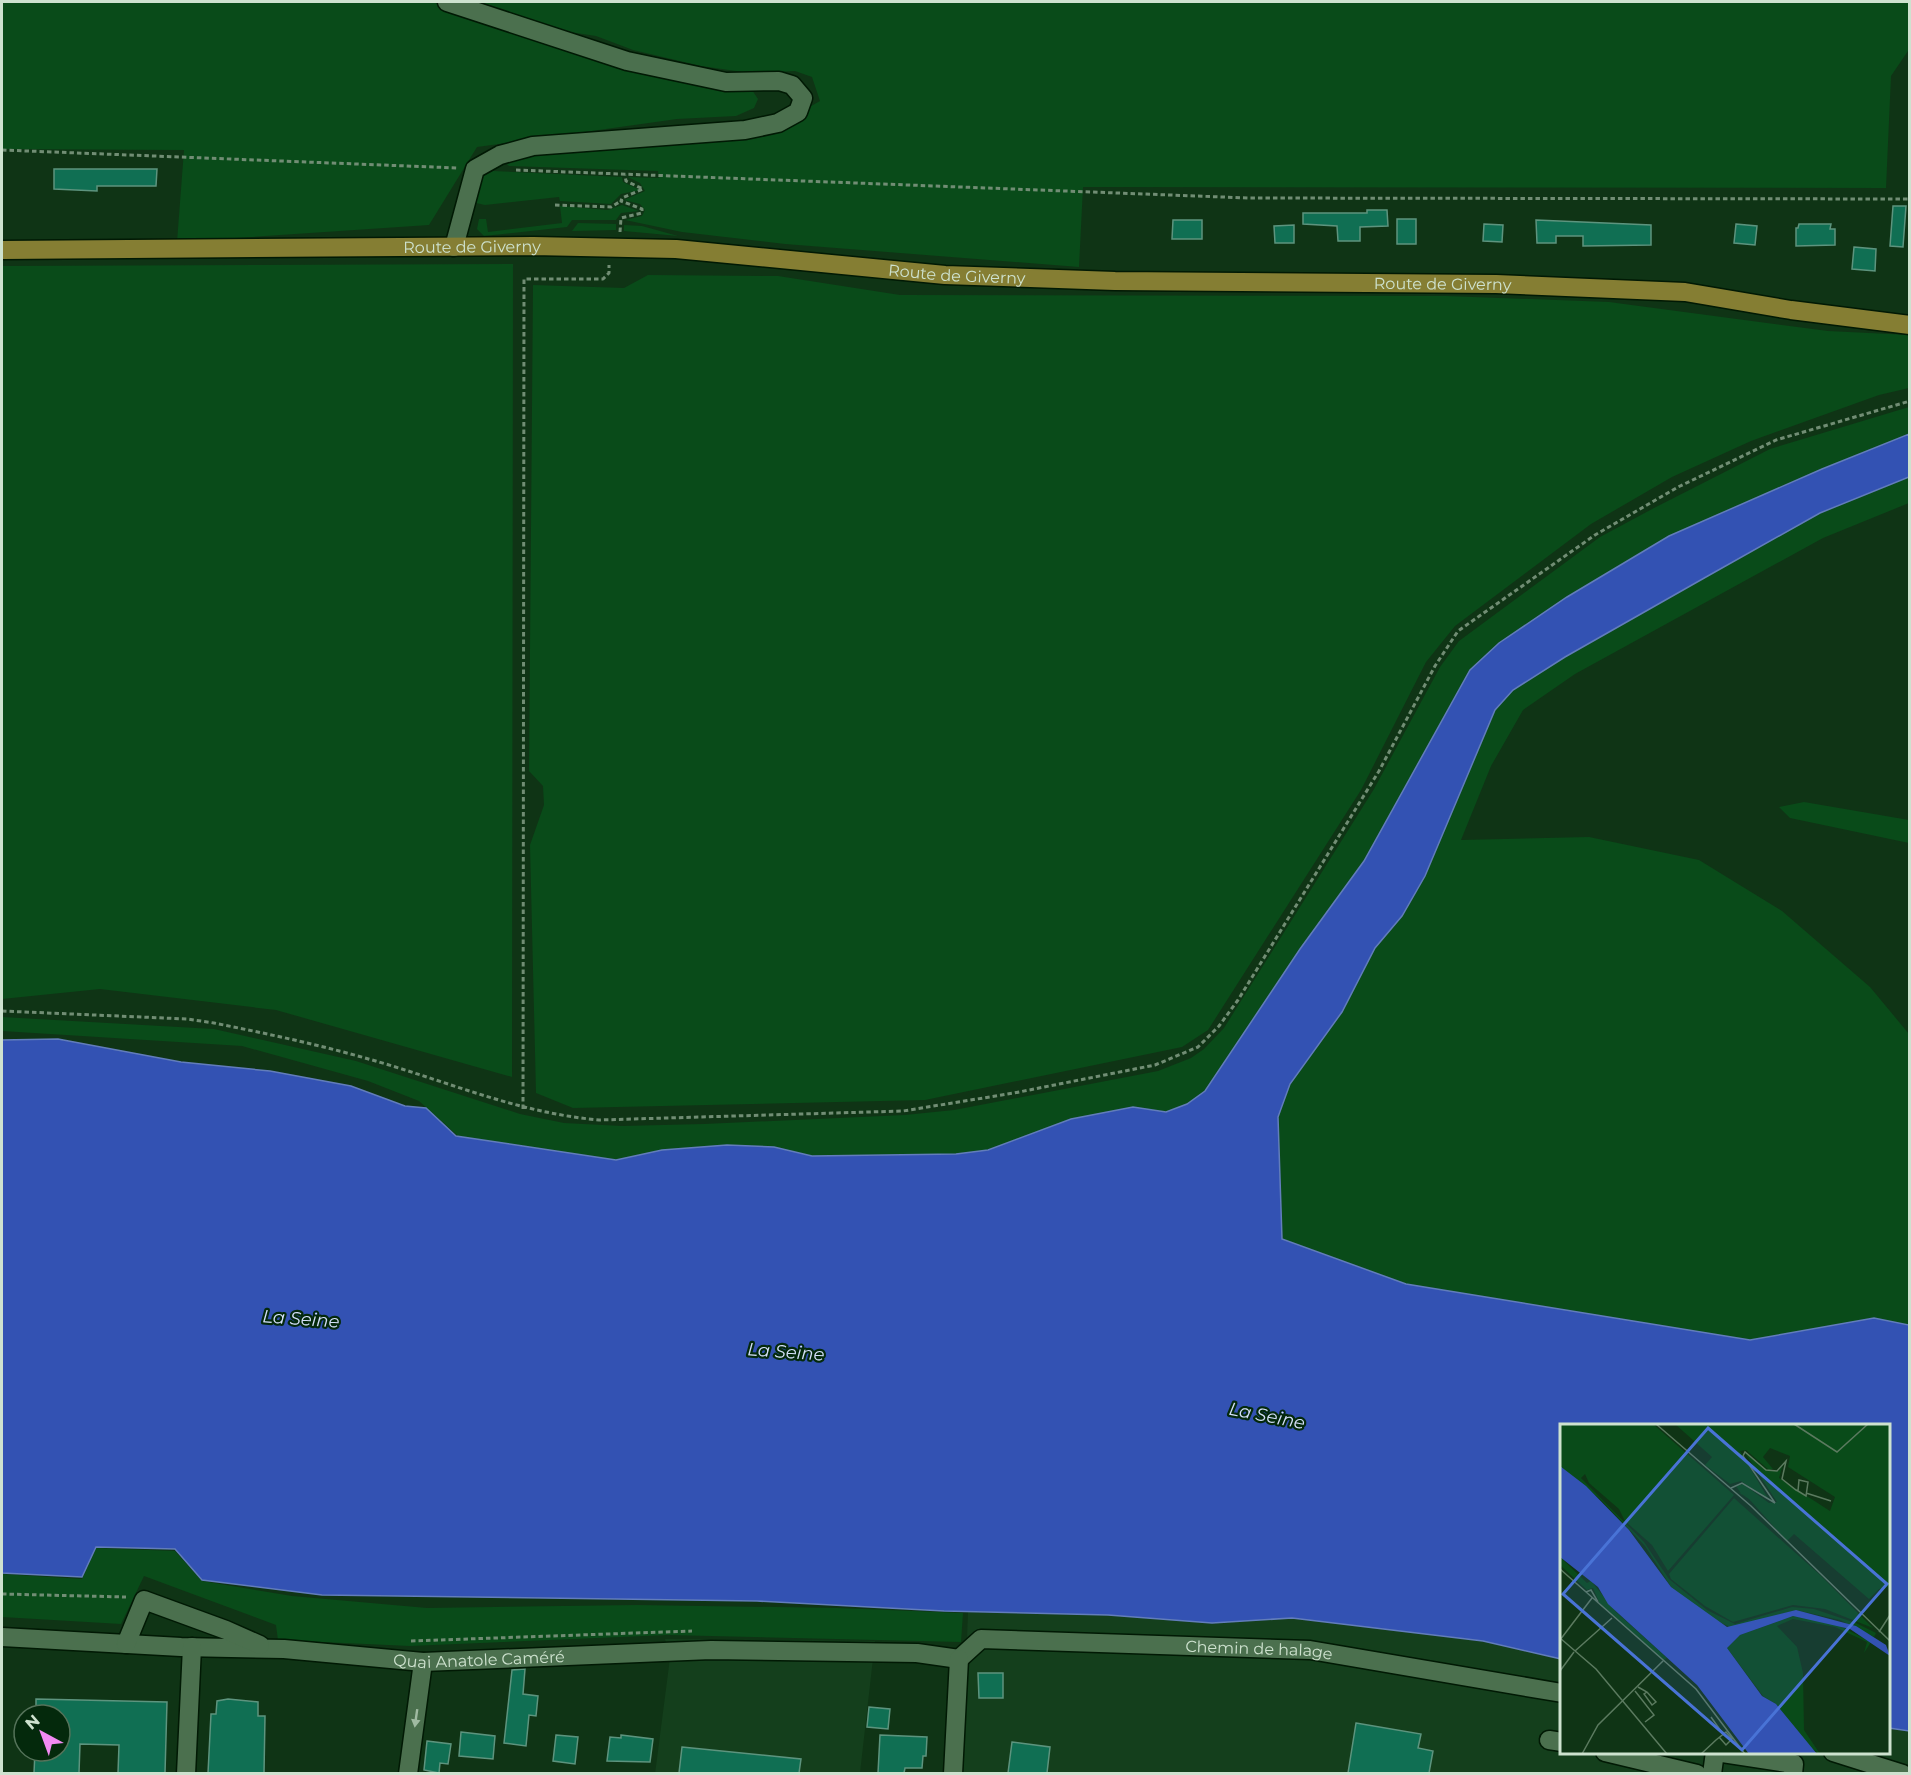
<svg xmlns="http://www.w3.org/2000/svg" width="1911" height="1775" viewBox="0 0 1911 1775" font-family="Montserrat,sans-serif">
<style>
.built{fill:#143f1c}
.green{fill:#094b19}
.water{fill:#3352b3;stroke:#627dbb;stroke-width:1.5}
.building{fill:#106f53;stroke:#5d947e;stroke-width:1.5}
.lines{fill:none;stroke-linecap:round;stroke-linejoin:round}
.minor-casing{stroke:#011904;stroke-width:21}
.major-casing{stroke:#011904;stroke-width:21}
.path{stroke:#718d74;stroke-width:3;stroke-dasharray:4.5 3;stroke-linecap:butt}
.minor{stroke:#4b704e;stroke-width:18}
.major{stroke:#857e33;stroke-width:18}
.oneway{fill:#a0baa2}
.labels{text-anchor:middle;stroke-width:4.5;stroke-linejoin:round;paint-order:stroke}
.street-label{font-size:16px;fill:#cee2cf;stroke:#04290c}
.water-label{font-size:18px;font-style:italic;fill:#d5e0fa;stroke:#04290c}
.inset-road{fill:none;stroke:#5b7a5f;stroke-width:1.5}
.view{fill:#4973d6;fill-opacity:0.15;stroke:#4973d6;stroke-width:3}
.inset-edge{fill:none;stroke:#cee2cf;stroke-width:3}
</style>
<rect width="100%" height="100%" fill="#0f3415"/>
<path class="built" d="M968,1612L1108,1615L1212,1623L1292,1618L1483,1641L1561,1659L1562,1752H1888L1889,1728L1910,1731L1909,1774H962Z
M665,1639L875,1641L860,1773L655,1774L670,1658Z"/>
<path class="green" d="M2,2H432L750,87L758,99L754,108L736,116L677,119L477,147L429,225L177,242L184,150L2,149Z
M476,2H1909L1910,48L1891,76L1886,188L1083,187L1079,267L785,244L682,232L625,220L642,216L645,210L640,204L624,200L645,191L640,183L628,177L659,178L658,171L509,166L502,159L507,154L769,130L820,101L812,77L795,71L750,73L701,66L633,50L596,36L563,31Z
M493,171L622,177L623,182L640,190L621,194L611,204L560,201L559,197L485,205L476,203L472,197L479,178Z
M622,205L639,211L621,213L616,220H572L567,227L484,236L477,229L479,219H486L488,232L562,223L560,206L608,210Z
M578,223L616,224V230L572,231Z
M624,225L642,226L678,236L624,231Z
M513,264L512,1077L276,1010L100,989L2,999V266Z
M648,275L778,276L900,295L1446,296L1609,302L1828,331L1909,335V388L1879,395L1751,441L1672,477L1591,524L1455,626L1426,662L1361,790L1208,1030L1182,1047L925,1100L573,1108L536,1093L530,845L544,805L543,786L529,771L533,285L624,288Z
M1909,407V434L1822,469L1669,536L1567,597L1499,643L1470,670L1364,861L1300,949L1205,1091L1187,1104L1166,1112L1133,1107L1071,1119L988,1150L956,1154L812,1156L774,1147L727,1145L662,1150L616,1160L458,1136L419,1101L368,1081L242,1046L2,1031V1017L214,1029L356,1061L520,1114L564,1123L622,1126L704,1124L905,1115L954,1110L1158,1071L1191,1058L1204,1049L1224,1028L1374,789L1440,667L1459,641L1600,537L1654,508L1770,449Z
M1909,477V503L1823,538L1575,674L1523,710L1491,766L1461,840L1589,837L1699,860L1782,911L1870,987L1909,1034V1325L1874,1318L1750,1340L1406,1284L1282,1239L1278,1117L1290,1084L1342,1012L1375,948L1402,916L1425,876L1495,710L1513,690L1565,657L1706,577L1820,513Z
M1804,802L1909,820V843L1790,818L1779,807Z
M96,1548L175,1551L202,1581L292,1596L427,1608L637,1605L838,1608L963,1613L961,1642L668,1635L410,1646L278,1640L276,1625L144,1576L121,1624L2,1617V1574L82,1579Z"/>
<path class="water" d="M1909,434V477L1820,513L1706,577L1565,657L1513,690L1495,710L1425,876L1402,916L1375,948L1342,1012L1290,1084L1278,1117L1282,1239L1406,1284L1750,1340L1874,1318L1909,1325V1731L1889,1728L1888,1426H1562L1561,1659L1483,1641L1292,1618L1212,1623L1108,1615L944,1611L757,1601L322,1595L202,1580L175,1549L96,1547L82,1577L2,1573V1040L58,1039L181,1062L270,1071L351,1086L405,1106L426,1108L456,1136L616,1160L662,1150L727,1145L774,1147L812,1156L956,1154L988,1150L1071,1119L1133,1107L1166,1112L1187,1104L1205,1091L1300,949L1364,861L1470,670L1499,643L1567,597L1669,536L1822,469Z"/>
<path class="building" d="M54,169H157L156,186H97V191L54,189Z
M1893,206H1906L1903,247L1890,246Z
M1367,210H1387L1388,226L1360,227V241H1338L1337,226L1303,224V213H1367Z
M1397,219H1416V244H1397Z
M1173,220H1202V239H1172Z
M1536,220L1651,225V245L1583,246V236H1556V243H1537Z
M1484,224L1503,225L1502,242L1483,241Z
M1736,224L1757,226L1755,245L1734,243Z
M1799,224H1831L1830,229H1835V245L1796,246V228H1798Z
M1294,225V243H1275L1274,226Z
M1854,247L1876,249L1875,271L1852,269Z
M525,1669L523,1694L538,1696L536,1716L529,1715L526,1746L504,1743L512,1670Z
M978,1673H1003V1698H979Z
M36,1699L167,1702L165,1773H118L119,1745L80,1744L79,1773H34L35,1751H60V1715H36Z
M228,1699L258,1702V1716H265L264,1773H208L211,1714H216L217,1701Z
M869,1707L890,1709L888,1729L867,1727Z
M1356,1723L1421,1734L1418,1748L1433,1751L1429,1773H1348Z
M461,1732L495,1736L493,1759L459,1756Z
M556,1735L578,1737L575,1764L553,1761Z
M621,1735L653,1739L650,1762L607,1761L610,1737L621,1738Z
M880,1735L927,1737L926,1756H923L922,1768H905L904,1773H878Z
M427,1741L451,1744L448,1764L440,1763L439,1773L424,1770Z
M1012,1742L1050,1747L1047,1773H1008Z
M682,1747L801,1759L799,1773H679Z"/>
<g class="lines">
<g class="minor-casing">
<g id="minor">
<path d="M447,2L627,61L726,82L779,81L792,85L803,98L798,112L778,123L745,130L533,146L500,155L475,169L454,247"/>
<path id="s1" d="M2,1637L181,1647L284,1649L423,1662L711,1650L917,1653L959,1659"/>
<path d="M126,1644L144,1600L226,1630L260,1645"/>
<path id="s2" d="M959,1659L981,1639L1310,1650L1562,1693"/>
<path d="M1549,1740L1562,1742"/>
<path d="M1605,1752L1697,1774"/>
<path d="M1716,1752L1794,1764L1793,1774"/>
<path d="M1833,1752L1903,1774"/>
<path d="M186,1774L192,1647"/>
<path d="M408,1774L423,1662"/>
<path d="M953,1774L959,1659"/>
<path d="M1712,1774L1715,1752"/>
</g>
</g>
<g class="major-casing">
<g id="major">
<path id="s3" d="M2,250L533,246L676,249L945,275L1115,281L1496,284L1685,292L1791,310L1910,325"/>
</g>
</g>
<path class="path" d="M2,150L458,168
M516,170L1248,198L1910,199
M555,205L611,207L621,201
M620,232L621,218L642,213V209L621,201L622,198L643,189L626,181L625,175
M2,1011L187,1019L214,1023C269,1034 325,1046 379,1062C454,1084 520,1113 599,1120L903,1111L1014,1093L1155,1065L1198,1047L1219,1026L1238,1000L1379,771L1435,666L1458,631L1595,535L1678,487L1776,440L1910,401
M523,1109L524,279H603L609,273V265
M2,1594L126,1597
M411,1641L692,1631"/>
<use href="#minor" class="minor"/>
<use href="#major" class="major"/>
</g>
<defs><path id="oneway-solid" d="M-6-.8H1V-3.2L6.5 0L1 3.2V.8H-6Z" transform="scale(1.5)"/></defs>
<use class="oneway" href="#oneway-solid" transform="translate(416 1718) rotate(98)"/>
<g class="labels">
<g class="street-label">
<text dy="6" stroke="none"><textPath href="#s3" startOffset="470">Route de Giverny</textPath></text>
<text dy="6" stroke="none"><textPath href="#s3" startOffset="956">Route de Giverny</textPath></text>
<text dy="6" stroke="none"><textPath href="#s3" startOffset="1442">Route de Giverny</textPath></text>
<text dy="6" stroke="none"><textPath href="#s2" startOffset="308">Chemin de halage</textPath></text>
<text dy="6" stroke="none"><textPath href="#s1" startOffset="478">Quai Anatole Caméré</textPath></text>
</g>
<g class="water-label">
<text transform="translate(301 1319) rotate(4)" y="6">La Seine</text>
<text transform="translate(786 1352) rotate(4)" y="6">La Seine</text>
<text transform="translate(1267 1416) rotate(11)" y="6">La Seine</text>
</g>
</g>
<g transform="translate(1560 1424)">
<rect width="330" height="330" fill="#0f3415"/>
<path d="M0,0H93L174,71L108,147L92,121L65,97L59,85L29,59L25,50L21,54L84,118L109,155L147,186L175,200L232,183L254,185L296,199L316,209L314,213L280,196L236,186L172,204L147,192L111,163L85,122L40,75L0,42ZM115,0H330V162L319,165L309,175L234,110L227,117L189,75L174,65L182,71L176,62L183,60L209,79L217,78L185,29L209,47H219L223,40L219,54L270,87L275,73L228,43L230,32L210,24L203,33L213,45L209,46L186,26L180,27L209,76L181,57L170,60L145,41L152,33ZM174,74L259,150L313,204L265,185L233,181L173,198L145,182L111,155L109,150ZM0,133L27,159L31,157L57,189L107,234L104,236L40,180L33,164L27,166L0,141ZM233,192L276,200L311,218L304,229L307,218L275,203L233,195L217,202L237,223L243,249L244,306L260,330L249,323L216,280L203,272L167,224L180,211Z" fill="#094b19"/>
<path d="M0,42L26,62L69,106L111,163L167,203L236,186L296,202L326,221L330,232L290,205L233,192L180,211L167,224L202,272L216,280L257,330H189L137,261L48,180L38,163L0,133Z" fill="#3352b3"/>
<path class="inset-road" d="M96,0L191,82L330,217M234,0L277,28L308,0M171,64L182,59L215,79L183,32L185,28L206,46L217,47L226,37L222,55L236,66L238,67L246,72L248,58L239,56L238,67M246,69L271,77M0,145L136,265L185,330M26,168L31,166L38,178M319,208L330,191M0,214L36,245L107,330M0,216L32,174M15,227L52,194M0,247L14,228M78,263L87,268L96,278L92,281L84,270L87,268M75,267L94,291L85,298M151,293L163,310M22,330L38,301L103,237M141,330L156,316L166,308L172,315L166,321L159,313"/>
<path class="view" d="M148,4L327,160L182,326L3,170Z"/>
<rect width="330" height="330" class="inset-edge"/>
</g>
<rect width="1911" height="1775" fill="none" stroke="#cee2cf" stroke-width="6"/>
<g transform="translate(42 1733) rotate(319)"><circle r="28" fill="#04290c" stroke="#55735a" stroke-width="1.5"/>
<path d="M0-4.5L10 22L0 15L-10 22Z" fill="#f28af3"/>
<text y="-9" font-size="16" font-weight="bold" text-anchor="middle" fill="#cee2cf">N</text>
</g>
</svg>
